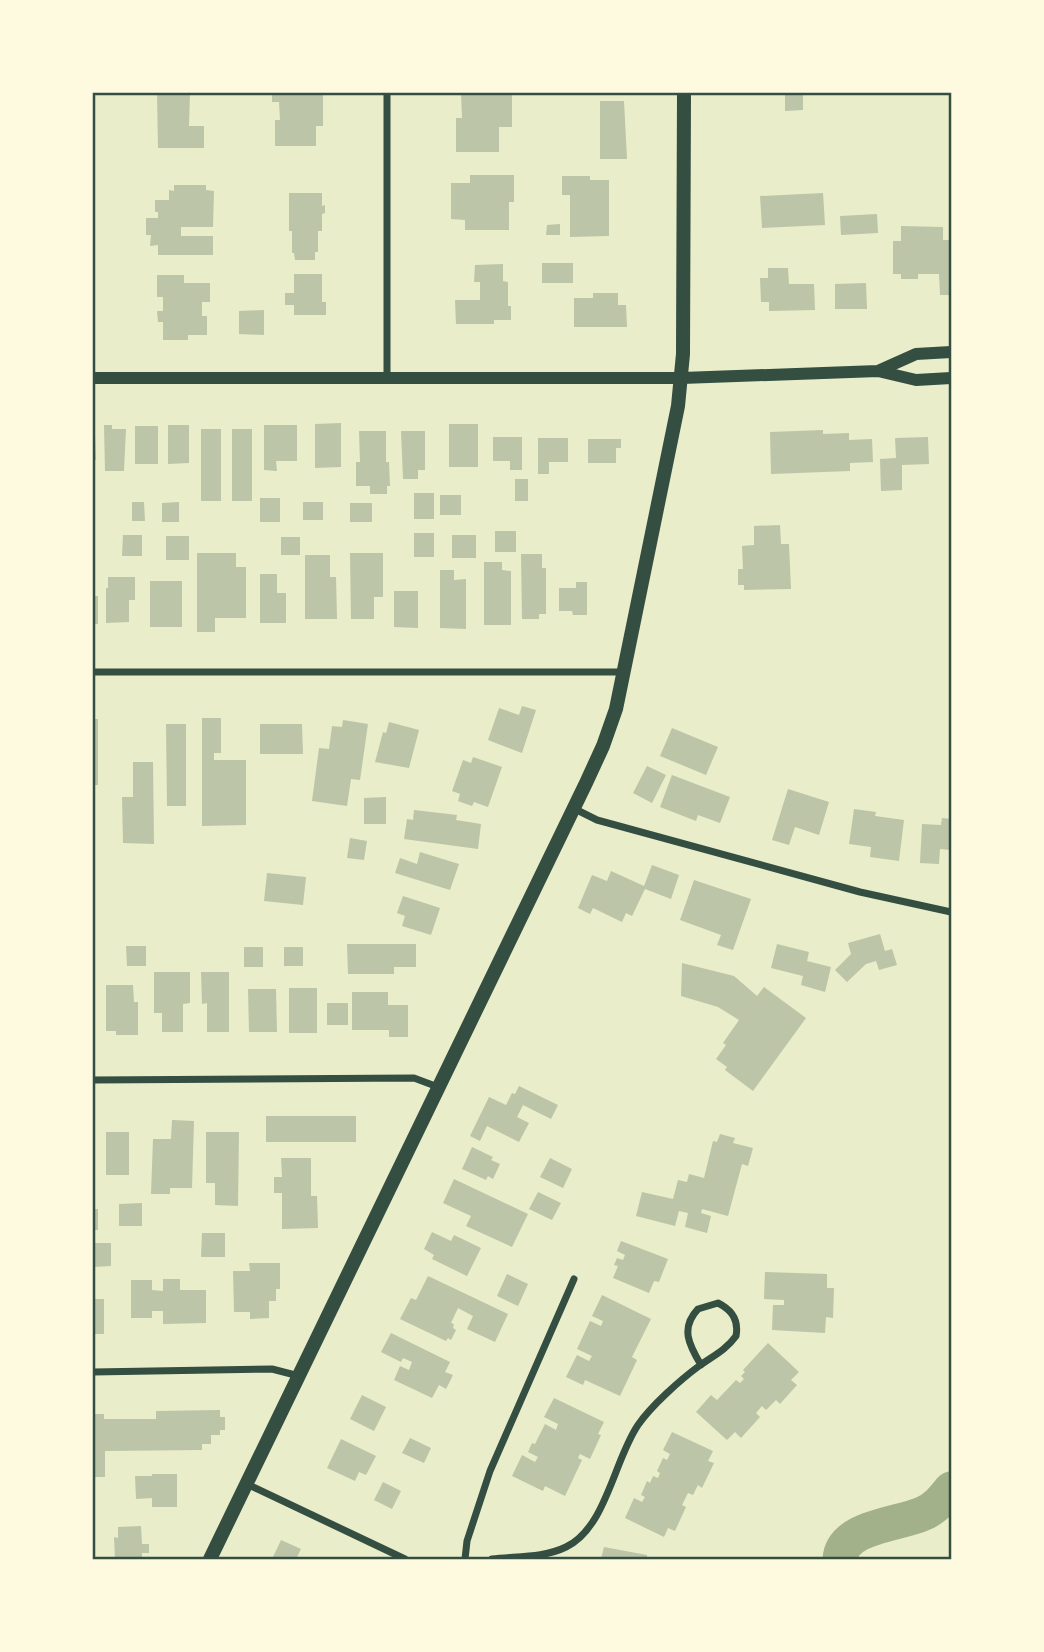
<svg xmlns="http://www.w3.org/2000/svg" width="1044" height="1652" viewBox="0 0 1044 1652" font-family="'Golos Text',sans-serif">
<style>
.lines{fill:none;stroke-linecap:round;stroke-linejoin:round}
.river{stroke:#a3b18a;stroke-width:35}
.building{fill:#bcc5a7}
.minor{stroke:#344e41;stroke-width:7}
.tertiary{stroke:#344e41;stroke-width:12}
.secondary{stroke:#344e41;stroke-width:14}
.neatline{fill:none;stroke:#344e41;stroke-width:2.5}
</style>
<rect width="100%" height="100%" fill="#e9edc9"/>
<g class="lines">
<path class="river" d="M840,1559C843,1526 897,1525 922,1514C935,1509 943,1499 951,1489"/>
</g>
<path class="building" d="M157,93H190L189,126H204V148H158Z
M272,93H323V126H316V146H275V120H280L279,102H272Z
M461,93H512V127H499V152H456V118H462Z
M785,93H803V110L785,111Z
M600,101H624L627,159H600Z
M470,175H514V202H509V230H465V220L451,219V183H470Z
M562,176H590V180H609V236L570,237V195H562Z
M174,185H206V190L214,191L213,227H181V236H213V255H158V245L150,246L151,235H146V218H158V212H155V200H169V190L174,191Z
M289,193H322V206L325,205V213L322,214V231H318V252H315V260H295L294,253H292V231H289Z
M823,193L825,225L762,228L760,196Z
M877,214L878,233L841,235L840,216Z
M560,224V235H546L547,225Z
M901,226L943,227V240H951V295H940L939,274H918V279H901V274H893V241H901Z
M542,263H573V283H542Z
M503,264V281L508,282V306H511V320H494V324H456L455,300H480V282H474L475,265Z
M768,268H788L789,284H814L815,310L769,311V302H761L760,278H768Z
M294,274H322V302H326V315H294V305H285V293H294Z
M157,275H184V283H210V302H202V316H207V335H188V340H163V322H158L157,311H163V297H157Z
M866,283L867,309H835V284Z
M593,293H618V305H626L627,327H574V298H593Z
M264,310V335L239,334V311Z
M341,423V467L315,468V424Z
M449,424H478V467H449Z
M104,425H112V429H126L124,471H105Z
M168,425H189V463L168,464Z
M264,425H297V461H276L277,471L264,470Z
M135,426H158V464H135Z
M201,429H221V501H201Z
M232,429H252V501H232Z
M823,430V434L849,433V440L872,439L873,462L850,463V471L771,474L770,432Z
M359,431H386V462H389L390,486H387V494H370V486H356V462H360Z
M401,431H425V470H418V479H403Z
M93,434H95L96,460L93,459Z
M493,437H522V470H510V461H493Z
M928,437L929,464L902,465V490L881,491L880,459L896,458L895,438Z
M538,438H568V462H549V474H538Z
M588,439H621V448H616V463H588Z
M515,479H528V501H515Z
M414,493H434V519H414Z
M440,495H461V515H440Z
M260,498H280V522H260Z
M132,502H144L145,521H132Z
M179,502V522H162V503Z
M303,502H323V520H303Z
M350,503H372V522H350Z
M780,525L781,544H789L791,589L744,590V585H738V569H743L742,546L754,545V526Z
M495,531H516V552H495Z
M414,533H434V557H414Z
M123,535H142V556H122Z
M452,535H476V558H452Z
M166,536H189V560H166Z
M281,537H300V555H281Z
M197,553H236V567H246V618H215V632H197Z
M350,553H383V597H374V619H351Z
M521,554H542V568H546V614H539V619H522Z
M305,555H330V577H336L337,619H305Z
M484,562H502V570L511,571V625H484Z
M440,570H454V580L466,579V629L440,628Z
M260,574H277V593H286V623H260Z
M93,576H95V596H98V624H93Z
M108,577H135V600H129V622L106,623V588H108Z
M150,581H182V627H150Z
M576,582H587V615H573L572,611H559V588H576Z
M394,591H418V628L394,627Z
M522,706L536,710L522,753L488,740L499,708L519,715Z
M202,718H221V753H214V760H246V825L202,826Z
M93,719H98V785H93Z
M343,720L368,724L360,780L351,779L347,806L312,801L319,748L329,749L332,726L342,727Z
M389,722L419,730L409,768L375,762L383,732L386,733Z
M166,724H186V806H167Z
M260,724H302L303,754H260Z
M672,728L718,747L706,775L660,756Z
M473,757L502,767L488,807L474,802L472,806L458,801L460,794L452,791L463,760L471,763Z
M133,762H153L154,844L123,843L122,797H133Z
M647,766L666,775L652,803L633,793Z
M672,775L730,797L720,823L698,815L696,821L660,807Z
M788,789L829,802L819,835L795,827L789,845L772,840Z
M386,797V824H364V798Z
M854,809L876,812L875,816L904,820L899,861L870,857L871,847L849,844Z
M414,810L457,815L456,820L481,824L478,849L404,839L407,819L413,820Z
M942,818L951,819V850L940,849L939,864L920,863L922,824L941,825Z
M350,838L367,841L364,860L347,858Z
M420,852L459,864L450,890L395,873L400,858L417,864Z
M652,865L679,875L671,899L645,889L632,916L626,913L622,922L593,908L590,914L578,908L592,875L607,881L611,871L644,886Z
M267,873L306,877L303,905L264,901Z
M694,880L751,899L733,950L717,945L721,935L680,920Z
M403,896L440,908L431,935L402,926L405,916L397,913Z
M880,934L885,951L892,949L897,965L879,970L876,961L866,964L847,982L835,970L851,954L848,943Z
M347,944H416V967H394V974H348Z
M777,944L809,952L807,961L831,967L825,992L801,985L803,976L771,968Z
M126,946H146V966H127Z
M244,947H263V967H244Z
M284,947H303V966H284Z
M682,963L734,976L757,996L764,987L806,1018L753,1091L725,1070L727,1067L716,1059L726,1045L723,1043L739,1020L718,1007L681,996Z
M154,972H190V1003L183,1004V1032H162V1013H154Z
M201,972H229V1032H207V1003L202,1004Z
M93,973H95V997H93Z
M106,985H133L134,1002H138V1035H116V1031H106Z
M289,988H317V1033H289Z
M248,989H276L277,1032H249Z
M352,992H388V1005H408V1037H389V1030H352Z
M327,1003H348V1025H327Z
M519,1086L558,1105L551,1119L523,1105L517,1117L529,1123L519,1142L487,1126L480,1141L470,1136L489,1097L506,1105L512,1093L515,1094Z
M266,1116H356V1142H266Z
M172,1120L194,1121L192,1188H170V1194H151L153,1139H171Z
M106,1132H129V1175H106Z
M206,1132H239L238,1206L215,1205V1183H206Z
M720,1134L735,1138L733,1143L753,1148L748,1166L742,1164L728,1216L702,1209L701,1213L711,1216L707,1233L685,1227L688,1213L679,1211L675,1226L636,1216L642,1192L673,1199L678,1180L687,1182L689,1174L704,1178L713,1141L717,1142Z
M472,1147L493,1157L491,1160L500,1164L493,1179L488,1176L486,1180L462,1169Z
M281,1158H311V1196H317L318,1228L282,1229V1193H274V1177H282Z
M550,1158L572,1169L563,1188L540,1177Z
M454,1179L528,1214L512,1247L466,1226L471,1216L443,1203Z
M538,1192L561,1203L552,1220L529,1209Z
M142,1203V1226H119V1204Z
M93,1209H98V1230H93Z
M432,1232L451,1241L454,1235L481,1248L467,1276L432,1259L434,1255L424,1249Z
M202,1233H225V1257H201Z
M621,1241L668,1259L659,1282L654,1281L649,1293L613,1278L618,1266L614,1265L617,1258L623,1260L625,1255L617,1251Z
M93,1243H111V1266L93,1267Z
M249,1263H280V1289H276V1301H269V1318L250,1319V1312H234L233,1271H250Z
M765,1272L827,1274V1288H834L833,1318L826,1317L825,1333L772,1330L773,1305H784V1300L764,1299Z
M507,1274L528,1284L518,1306L497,1296Z
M428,1276L508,1314L495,1342L467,1329L473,1316L458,1308L451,1323L454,1324L453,1328L456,1330L451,1340L448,1338L446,1341L400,1319L411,1298L416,1300Z
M163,1279H180V1290H206V1323L163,1324V1311H152V1318H131V1280H152V1290L163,1291Z
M93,1283H95V1299H104V1334H93Z
M602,1295L651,1319L632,1357L637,1360L620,1396L585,1380L583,1385L566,1377L577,1355L589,1361L592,1356L577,1349L590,1321L601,1326L603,1321L592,1316Z
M391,1333L450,1362L445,1372L453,1375L446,1389L439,1385L432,1398L394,1380L400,1366L409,1370L412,1362L403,1358L401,1362L381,1352Z
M768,1343L799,1372L791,1380L797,1385L780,1404L776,1400L766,1410L762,1406L756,1413L760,1417L741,1438L735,1432L727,1440L696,1412L711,1395L717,1400L736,1380L740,1383L744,1379L741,1376L745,1372L743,1370Z
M362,1395L386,1407L374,1431L350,1419Z
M554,1398L604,1422L598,1434L601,1435L590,1459L580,1454L578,1458L582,1460L565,1496L545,1486L543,1491L512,1476L522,1455L535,1462L538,1457L528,1452L532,1443L535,1444L545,1424L556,1430L558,1424L544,1417Z
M220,1410V1417H225V1430H220V1435H211V1444H202V1450L105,1451V1477H93V1414H104V1419H156V1411Z
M672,1432L713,1451L708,1461L714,1463L702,1488L698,1485L693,1495L688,1493L682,1505L686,1507L675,1531L668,1528L664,1537L625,1518L634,1498L642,1502L645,1497L641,1495L647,1481L650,1483L653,1476L658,1478L660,1473L657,1471L663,1458L667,1460L670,1454L663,1450Z
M410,1438L431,1448L424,1463L402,1453Z
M341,1439L376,1456L366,1475L359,1472L355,1481L327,1468Z
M152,1474H177V1507H152V1498L136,1499L135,1476H152Z
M383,1482L401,1491L392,1509L374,1500Z
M141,1526L142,1544H149V1553H142V1559H115L114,1537L118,1538V1527Z
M281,1540L301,1549L296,1559H272Z
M604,1547L647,1555V1559H601Z"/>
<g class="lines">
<path class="minor" d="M387,93V378
M93,672H624
M573,808L597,820L860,892L951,912
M93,1080L414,1078L438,1087
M93,1372L272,1369L299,1376
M247,1484L405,1559
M465,1559L467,1541L490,1471L574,1279
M492,1559C515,1556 544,1558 566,1547C606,1528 614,1460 638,1425C651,1406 680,1380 699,1366C713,1356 726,1350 736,1336C739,1320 732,1310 718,1303L698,1309C680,1328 689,1345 701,1365"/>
<path class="tertiary" d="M878,371L916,354L951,352
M93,378H682L878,371L916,380L951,378"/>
<path class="secondary" d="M210,1559L586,783L603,746L616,709L678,406L683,354L684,93"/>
</g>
<rect width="1044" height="1652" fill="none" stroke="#fefae0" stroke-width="189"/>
<rect x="94" y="94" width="856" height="1464" class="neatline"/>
</svg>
